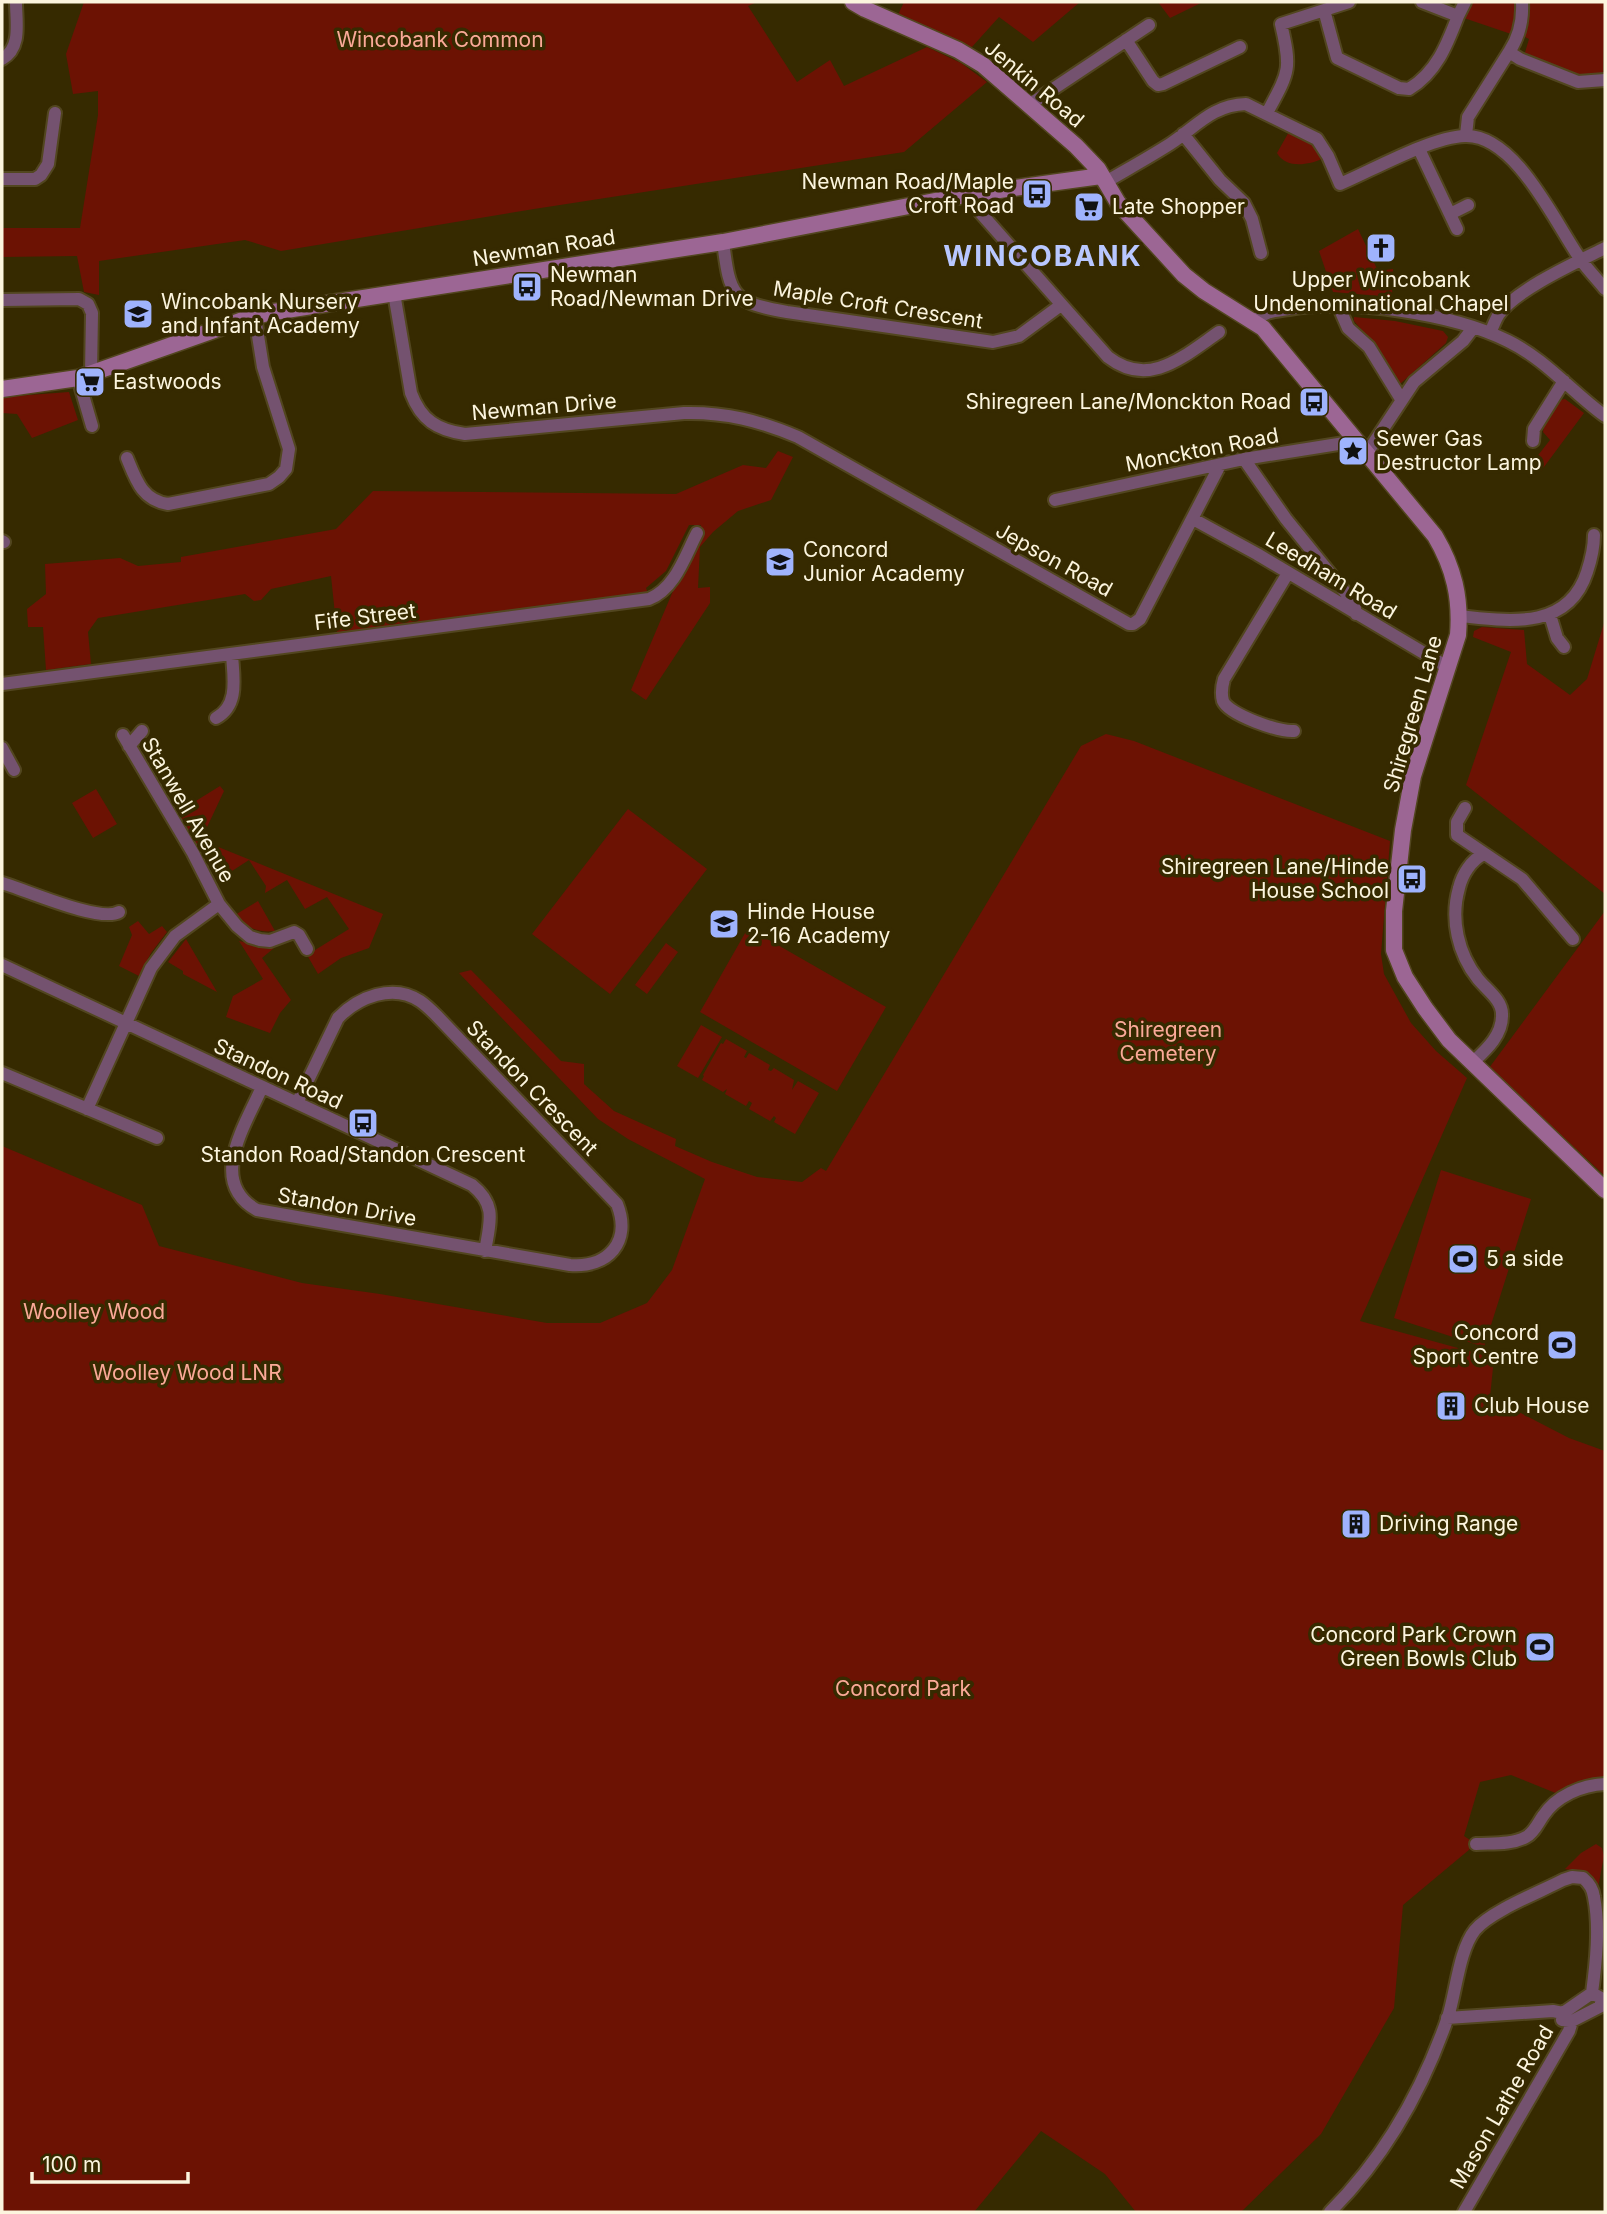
<svg xmlns="http://www.w3.org/2000/svg" width="1607" height="2214" viewBox="0 0 1607 2214" font-family="Inter,sans-serif">
<style>
.green{fill:#6c1203}
.lines{fill:none;stroke-linecap:round;stroke-linejoin:round}
.street-casing{stroke:#52461f;stroke-width:16}
.secondary-casing{stroke:#52461f;stroke-width:19}
.street{stroke:#74526f;stroke-width:12}
.secondary{stroke:#9c6694;stroke-width:16}
.labels{text-anchor:middle;stroke-width:7;stroke-linejoin:round;paint-order:stroke}
.park-label{font-size:21px;fill:#fba998;stroke:#362a00}
.street-label{font-size:21px;fill:#fcf5de;stroke:#362a00}
.poi-label{font-size:21px;fill:#fcf5de;stroke:#362a00;text-anchor:start}
.district-label{font-size:28px;font-weight:bold;letter-spacing:2px;fill:#b8c7ff;stroke:#362a00}
</style>
<rect width="100%" height="100%" fill="#362a00"/>
<path class="green" d="M84,2H757L748,6L797,82L830,60L844,86L927,47L961,63L987,82L904,152L534,209L281,251L245,240L99,261V295L84,292L77,256L2,257V228H80L98,115V91L73,94L66,54Z
M904,2H1080L1033,42L999,17L971,48L896,19Z
M1158,2H1203L1170,18Z
M1465,2H1522L1517,36L1458,16Z
M1530,2H1605L1603,75L1573,77L1524,56L1529,39L1525,37Z
M1290,130C1305,137 1316,143 1322,159C1308,165 1286,169 1277,153Z
M1358,229L1378,271L1393,269L1392,297L1333,292L1319,251Z
M1354,317L1395,321L1443,331L1448,337L1446,343L1400,384L1368,337L1354,321Z
M69,392L78,420L32,438L17,414L2,413V397Z
M1565,399L1584,413L1541,471L1532,463L1550,440L1543,432L1544,425L1560,400Z
M778,451L793,457L771,500L738,511L713,532L700,547L698,588L710,587V603L646,700L631,690L701,525H689L666,571L646,588L649,597L337,633L331,576L271,589L261,600L254,601L245,594L98,618L88,632L91,664L46,670L43,627H28L27,609L46,594L45,564L120,558L138,566L181,562V557L336,529L373,491L676,494L743,465L766,468Z
M1605,620V894L1466,785L1511,652L1473,637L1474,631L1482,627L1524,630L1527,664L1570,695L1587,679Z
M1106,734L1134,741L1390,841L1381,954L1384,974L1411,1023L1436,1051L1467,1078L1360,1321L1494,1358L1490,1397L1569,1438L1605,1451V1781L1558,1794L1511,1775L1480,1782L1464,1836L1476,1844L1403,1905L1394,2008L1321,2134L1241,2212H1136L1105,2174L1041,2131L974,2212H2V1146L142,1205L159,1246L302,1283L380,1294L547,1323H600L647,1303L672,1270L705,1179L628,1139L598,1119L459,973L471,970L561,1061L584,1064V1084L614,1111L676,1139L675,1146L712,1162L757,1177L802,1182L821,1168L826,1171L1081,746Z
M220,786L224,791L201,840L383,914L369,948L341,958L318,974L307,955L349,929L327,897L305,909L287,880L265,893L266,886L249,860L218,880L178,812Z
M96,789L117,824L93,838L72,803Z
M628,809L707,869L610,994L532,934Z
M258,901L275,931C257,933 248,928 235,915Z
M1605,911V1176L1489,1068Z
M138,921L149,934L162,926L167,932L151,953L139,976L119,966L132,935L129,927Z
M748,928L886,1007L837,1091L700,1012Z
M186,939L217,992L183,974V971L168,962Z
M239,941L274,948L262,958L291,1000L280,1013L270,1033L226,1017L233,996L263,979Z
M666,943L678,952L647,994L635,985Z
M701,1025L722,1037L698,1078L677,1066Z
M726,1039L747,1051L744,1057L746,1058L749,1053L770,1065L768,1070L771,1071L774,1068L794,1080L792,1090L798,1081L819,1093L795,1134L774,1122L776,1118L774,1116L770,1121L749,1109L752,1103L749,1101L746,1106L725,1094L727,1089L723,1092L702,1080L704,1076L703,1075L721,1043L723,1044Z
M1441,1170L1531,1199L1484,1347L1394,1318Z
M1596,1844L1602,1848L1604,1856L1597,1893L1580,1872L1565,1869L1581,1853Z"/>
<g class="lines">
<g class="street-casing">
<path id="street" d="M1422,2L1458,16L1465,2
M1324,10L1337,58L1399,88L1409,89C1436,73 1447,45 1458,16
M1126,40L1153,81L1158,85L1163,84L1240,47
M1509,52C1519,37 1523,20 1522,2
M2,59C22,48 16,22 16,2
M1029,105L1149,25
M1267,113C1289,72 1292,70 1281,24L1349,2
M1183,134L1220,180L1244,203L1252,219L1261,253
M1466,135L1468,117L1509,52L1520,59L1578,82L1605,80
M1419,149L1457,229
M2,179H35L41,175L48,164L55,113
M1104,183C1126,170 1148,158 1170,144C1196,127 1212,105 1246,104L1317,139L1328,156L1340,184C1373,170 1431,137 1465,136C1516,134 1556,225 1581,260C1588,270 1597,279 1605,289
M971,194L978,210L1108,357C1149,389 1184,356 1219,332
M1450,214L1468,205
M723,242C730,297 732,302 787,312L993,342L1019,336L1061,305
M394,293L411,393C421,420 437,430 465,434L684,413C726,412 760,421 798,437L1129,624H1133L1140,619L1220,465
M2,300L79,299L88,304L92,313L91,373
M1338,305L1348,328L1369,347L1401,399
M1255,321C1264,311 1276,311 1289,309C1352,299 1451,313 1508,341C1545,359 1572,392 1605,416
M1490,333C1493,327 1495,320 1499,314C1517,289 1577,262 1605,248
M78,378L92,426
M1533,441L1534,429L1564,381
M1367,453L1414,382L1463,341L1473,328
M127,458C136,480 142,500 168,504L269,484L279,477L286,469L289,449L263,367L255,317
M1244,459L1286,519L1354,603L1356,614
M1055,500L1244,459L1357,441
M1193,519L1257,554L1449,668
M2,541L4,542
M1288,573L1224,679C1222,686 1221,694 1223,701C1229,715 1279,732 1294,731
M1550,615L1557,638L1564,647
M1460,616C1508,621 1568,631 1587,572C1591,560 1594,548 1594,535
M2,684L649,599C675,589 685,556 697,533
M216,718C240,705 233,676 232,654
M123,735L193,853L219,904L237,926L250,937L260,940L270,941L294,932L299,935L307,949
M129,746L142,731
M2,748L14,770
M1465,808L1457,822V835L1522,879L1573,939
M2,883C26,890 100,923 119,912
M2,965L472,1185C497,1205 490,1222 485,1251
M1472,1063C1486,1050 1503,1035 1502,1014C1502,1000 1487,990 1478,979C1458,954 1450,919 1459,888C1462,875 1471,860 1484,854
M2,1073L157,1138
M262,1087C245,1126 207,1182 257,1210L570,1265C608,1268 632,1242 617,1204L437,1016C432,1011 426,1005 420,1001C393,983 358,997 338,1018L297,1103
M87,1109L151,968L175,936L219,904
M1476,1844C1492,1843 1511,1845 1526,1837C1534,1833 1538,1823 1543,1816C1556,1796 1582,1785 1605,1784
M1601,2004V1998L1592,1993L1563,2013L1562,2020L1572,2021L1605,2004
M1447,2018L1553,2011L1563,2013
M1330,2212C1384,2158 1423,2089 1448,2017C1456,1992 1459,1950 1475,1930C1491,1911 1540,1892 1563,1880L1572,1877L1583,1878C1589,1883 1593,1889 1594,1897C1600,1927 1596,1963 1592,1993
M1464,2212L1569,2031L1572,2021"/>
</g>
<g class="secondary-casing">
<path id="secondary" d="M853,2L865,9L958,50L983,65L1076,146L1098,169L1118,203L1184,275L1204,291L1263,328L1435,536C1454,568 1461,598 1458,635L1413,776L1403,830L1394,911V950L1405,977L1425,1008L1449,1040L1605,1190
M2,389L78,378L240,321L267,313L723,242L971,194L1101,176"/>
</g>
<use href="#street" class="street"/>
<use href="#secondary" class="secondary"/>
</g>
<defs>
<g id="bus-square" transform="scale(1.575)"><rect x="-9" y="-9" width="18" height="18" rx="4" fill="#9fb3fd" stroke="#362a00"/><path d="M-5-6H5V4H4V6H2V4H-2V6H-4V4H-5ZM-3.5-4V0h7V-4ZM-3.5 1.2v1.5H-2V1.2ZM2 1.2v1.5H3.5V1.2Z" fill="#111"/></g>
<g id="supermarket-square" transform="scale(1.575)"><rect x="-9" y="-9" width="18" height="18" rx="4" fill="#9fb3fd" stroke="#362a00"/><path d="M-6-5.5h2.5l.6 2H6L4.5 2H-2.5L-4.4-4H-6ZM-1.5 3.2a1.3 1.3 0 1 0 .1 0ZM3 3.2a1.3 1.3 0 1 0 .1 0Z" fill="#111"/></g>
<g id="church-square" transform="scale(1.575)"><rect x="-9" y="-9" width="18" height="18" rx="4" fill="#9fb3fd" stroke="#362a00"/><path d="M-1.2-6h2.4v3.5h3.3v2.4h-3.3V6h-2.4V-.1h-3.3v-2.4h3.3Z" fill="#111"/></g>
<g id="school-square" transform="scale(1.575)"><rect x="-9" y="-9" width="18" height="18" rx="4" fill="#9fb3fd" stroke="#362a00"/><path d="M0-5L7-2L0 1L-7-2ZM-4 1L0 2.5L4 1V4Q0 6-4 4Z" fill="#111"/></g>
<g id="sight-square" transform="scale(1.575)"><rect x="-9" y="-9" width="18" height="18" rx="4" fill="#9fb3fd" stroke="#362a00"/><path d="M0-6L1.8-2.2L6-1.7L2.9 1.2L3.7 5.4L0 3.3L-3.7 5.4L-2.9 1.2L-6-1.7L-1.8-2.2Z" fill="#111"/></g>
<g id="stadium-square" transform="scale(1.575)"><rect x="-9" y="-9" width="18" height="18" rx="4" fill="#9fb3fd" stroke="#362a00"/><path d="M0-5a6.5 5 0 1 0 0 10a6.5 5 0 1 0 0-10ZM-3.5-1.8h7v3.6h-7Z" fill="#111"/></g>
<g id="building-square" transform="scale(1.575)"><rect x="-9" y="-9" width="18" height="18" rx="4" fill="#9fb3fd" stroke="#362a00"/><path d="M-4-6H4V6H1V3H-1V6H-4ZM-2.5-4.3h1.7v1.8h-1.7ZM.8-4.3h1.7v1.8H.8ZM-2.5-1h1.7V.8h-1.7ZM.8-1h1.7V.8H.8Z" fill="#111"/></g>
</defs>
<g fill-rule="evenodd">
<use href="#bus-square" x="1037" y="194"/>
<use href="#supermarket-square" x="1089" y="207"/>
<use href="#church-square" x="1381" y="248"/>
<use href="#bus-square" x="527" y="287"/>
<use href="#school-square" x="138" y="314"/>
<use href="#supermarket-square" x="90" y="382"/>
<use href="#bus-square" x="1314" y="402"/>
<use href="#sight-square" x="1353" y="451"/>
<use href="#school-square" x="780" y="562"/>
<use href="#bus-square" x="1412" y="879"/>
<use href="#school-square" x="724" y="924"/>
<use href="#bus-square" x="363" y="1123"/>
<use href="#stadium-square" x="1463" y="1259"/>
<use href="#stadium-square" x="1562" y="1345"/>
<use href="#building-square" x="1451" y="1406"/>
<use href="#building-square" x="1356" y="1524"/>
<use href="#stadium-square" x="1540" y="1647"/>
</g>
<g class="labels">
<g class="park-label">
<text x="440" y="47">Wincobank Common</text>
<text x="1168" y="1037">Shiregreen<tspan x="1168" dy="24">Cemetery</tspan></text>
<text x="94" y="1319">Woolley Wood</text>
<text x="187" y="1380">Woolley Wood LNR</text>
<text x="903" y="1696">Concord Park</text>
</g>
<g class="street-label">
<text transform="translate(1034 84) rotate(40)" y="7">Jenkin Road</text>
<text transform="translate(544 248) rotate(-9)" y="7">Newman Road</text>
<text transform="translate(878 305) rotate(9)" y="7">Maple Croft Crescent</text>
<text transform="translate(544 407) rotate(-5)" y="7">Newman Drive</text>
<text transform="translate(1202 450) rotate(-11)" y="7">Monckton Road</text>
<text transform="translate(1054 560) rotate(29)" y="7">Jepson Road</text>
<text transform="translate(1331 576) rotate(31)" y="7">Leedham Road</text>
<text transform="translate(365 617) rotate(-7)" y="7">Fife Street</text>
<text transform="translate(1413 714) rotate(-74)" y="7">Shiregreen Lane</text>
<text transform="translate(188 810) rotate(60)" y="7">Stanwell Avenue</text>
<text transform="translate(278 1074) rotate(25)" y="7">Standon Road</text>
<text transform="translate(532 1088) rotate(46)" y="7">Standon Crescent</text>
<text transform="translate(347 1207) rotate(10)" y="7">Standon Drive</text>
<text transform="translate(1502 2107) rotate(-60)" y="7">Mason Lathe Road</text>
</g>
<g class="poi-label">
<text x="1014" y="189" text-anchor="end">Newman Road/Maple<tspan x="1014" dy="24">Croft Road</tspan></text>
<text x="1112" y="214">Late Shopper</text>
<text x="550" y="282">Newman<tspan x="550" dy="24">Road/Newman Drive</tspan></text>
<text x="1381" y="287" text-anchor="middle">Upper Wincobank<tspan x="1381" dy="24">Undenominational Chapel</tspan></text>
<text x="161" y="309">Wincobank Nursery<tspan x="161" dy="24">and Infant Academy</tspan></text>
<text x="113" y="389">Eastwoods</text>
<text x="1291" y="409" text-anchor="end">Shiregreen Lane/Monckton Road</text>
<text x="1376" y="446">Sewer Gas<tspan x="1376" dy="24">Destructor Lamp</tspan></text>
<text x="803" y="557">Concord<tspan x="803" dy="24">Junior Academy</tspan></text>
<text x="1389" y="874" text-anchor="end">Shiregreen Lane/Hinde<tspan x="1389" dy="24">House School</tspan></text>
<text x="747" y="919">Hinde House<tspan x="747" dy="24">2-16 Academy</tspan></text>
<text x="363" y="1162" text-anchor="middle">Standon Road/Standon Crescent</text>
<text x="1486" y="1266">5 a side</text>
<text x="1539" y="1340" text-anchor="end">Concord<tspan x="1539" dy="24">Sport Centre</tspan></text>
<text x="1474" y="1413">Club House</text>
<text x="1379" y="1531">Driving Range</text>
<text x="1517" y="1642" text-anchor="end">Concord Park Crown<tspan x="1517" dy="24">Green Bowls Club</tspan></text>
</g>
<g class="district-label">
<text x="1043" y="266">WINCOBANK</text>
</g>
</g>
<rect width="1607" height="2214" fill="none" stroke="#fcf5de" stroke-width="7"/>
<path d="M32 2172v10h156v-10" fill="none" stroke="#fcf5de" stroke-width="3.5"/>
<text x="42" y="2172" font-size="21" fill="#fcf5de" stroke="#362a00" stroke-width="5" paint-order="stroke">100 m</text>
</svg>
